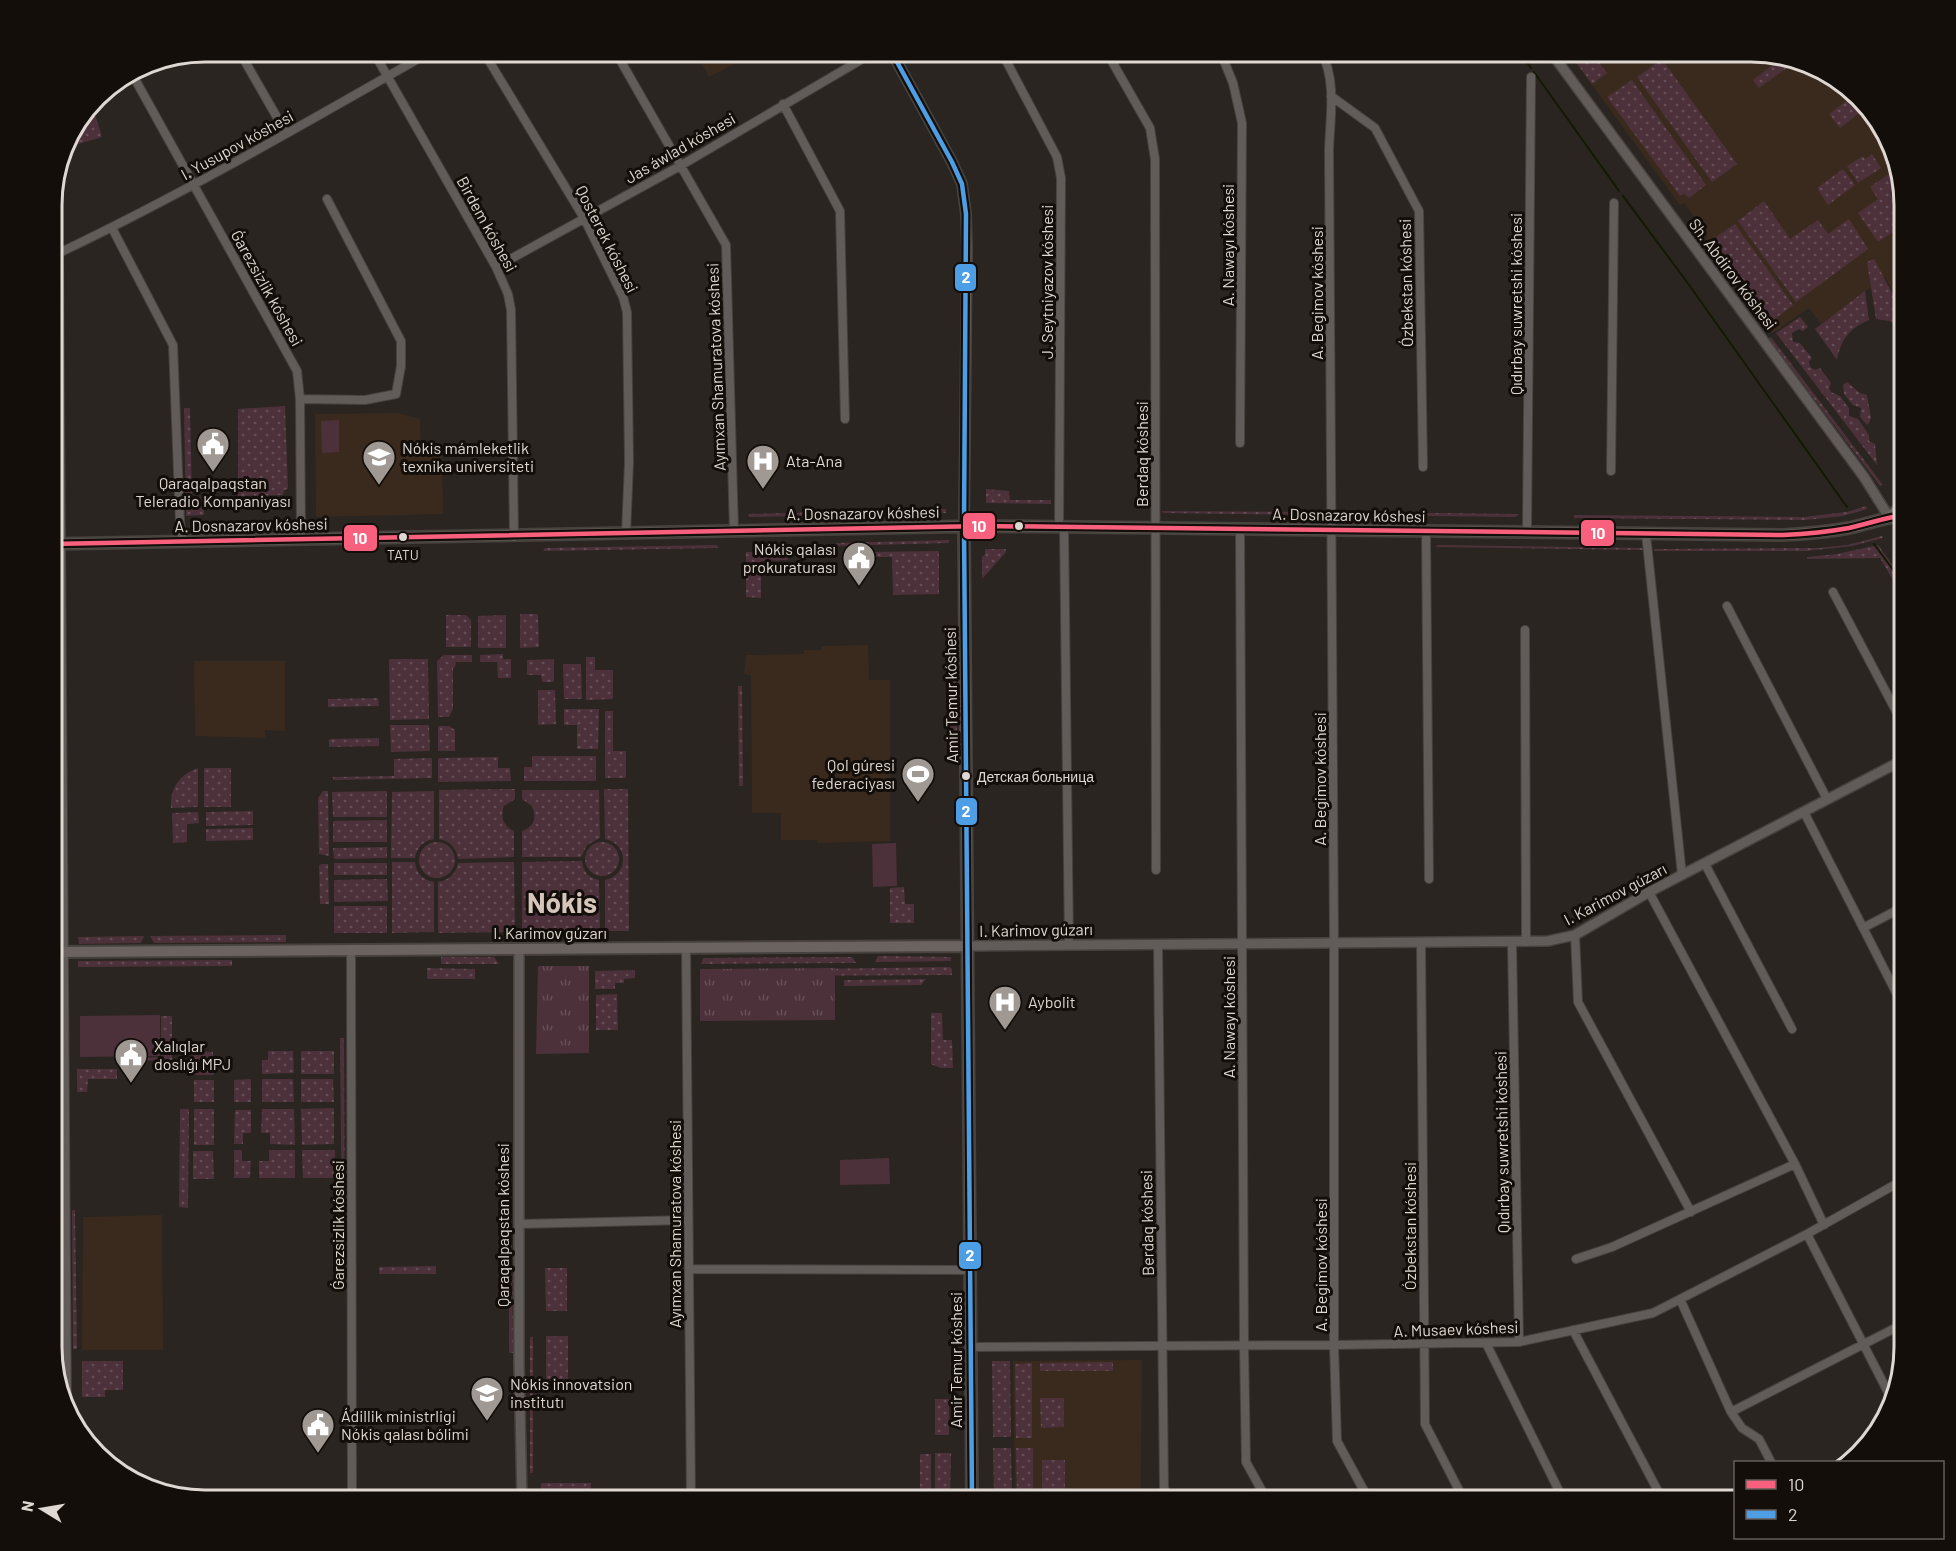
<svg xmlns="http://www.w3.org/2000/svg" width="1956" height="1551" viewBox="0 0 1956 1551" font-family="Barlow,sans-serif">
<style>
.built{fill:#3a2a1d}
.grass{fill:url(#grass-dots)}
.park{fill:url(#park-tufts)}
.garden{fill:#4c313b}
.lines{fill:none;stroke-linecap:round;stroke-linejoin:round}
.stream{stroke:#121a03;stroke-width:2}
.minor-casing{stroke:#47423e;stroke-width:10}
.tertiary-casing{stroke:#47423e;stroke-width:12}
.secondary-casing{stroke:#47423e;stroke-width:14}
.minor{stroke:#615c59;stroke-width:8}
.tertiary{stroke:#615c59;stroke-width:9}
.secondary{stroke:#6b635f;stroke-width:10}
.bus-1-casing{stroke:#130e0a;stroke-width:9}
.bus-2-casing{stroke:#130e0a;stroke-width:9}
.bus-1{stroke:#f8607d;stroke-width:4.5}
.bus-2{stroke:#4d9ee5;stroke-width:4.5}
.bus-dot{fill:#dfd7d1;stroke:#130e0a;stroke-width:2}
.labels{text-anchor:middle;stroke-width:6;stroke-linejoin:round;paint-order:stroke}
.bus-label{font-size:14px;fill:#dfd7d1;stroke:#130e0a}
.street-label{font-size:16px;fill:#dfd7d1;stroke:#130e0a}
.poi-label{font-size:16px;fill:#dfd7d1;stroke:#130e0a;text-anchor:start}
.town-label{font-size:28px;font-weight:bold;fill:#d5c5ba;stroke:#130e0a}
.rim{fill:none;stroke:#dfd7d1;stroke-width:3}
.line-badge{stroke:#130e0a;stroke-width:2}
.badge-label{font-size:16px;text-anchor:middle;font-weight:bold;fill:#fff}
</style>
<defs>
<pattern id="grass-dots" width="8" height="8" patternUnits="userSpaceOnUse" patternTransform="scale(1.5)"><rect width="8" height="8" fill="#4c313b"/><path d="M2 2h.1M6 6h.1" fill="none" stroke="#654e56" stroke-width="1.8" stroke-linecap="round"/></pattern>
<pattern id="park-tufts" width="24" height="20" patternUnits="userSpaceOnUse" patternTransform="scale(1.5)"><rect width="24" height="20" fill="#4c313b"/><path d="M3 7l-1-3M5 7V3M7 7l1-3M15 17l-1-3M17 17v-4M19 17l1-3" fill="none" stroke="#654e56"/></pattern>
</defs>
<rect width="100%" height="100%" fill="#2a2520"/>
<path class="built" d="M695,51H759L709,77Z
M1567,51H1752L1801,59L1853,89L1889,137L1905,204V313L1885,277L1821,324L1809,308L1773,333L1705,238L1708,236L1684,203L1680,205Z
M398,413L420,419L421,451H442L443,514L316,517L315,414Z
M868,645L869,680H890V841L818,843L817,840H781V813H752L751,675L744,674L746,655L804,654V650H821L822,646Z
M194,661H285V731L265,730V738L195,736Z
M162,1215L163,1350H82L83,1217Z
M1142,1360L1141,1490L1143,1500H1031V1497H1015L1013,1361Z"/>
<path class="grass" d="M1568,51H1590L1607,73L1592,84Z
M1784,56L1799,59L1759,88L1753,80Z
M1662,59L1737,164L1712,182L1637,77Z
M1632,80L1706,185L1689,198L1684,193L1680,196L1607,97Z
M1856,94L1867,107L1840,128L1829,114Z
M92,104L102,137L75,145L71,131Z
M1872,154L1881,168L1858,183L1847,166L1863,156L1865,159Z
M1843,169L1855,185L1828,205L1817,188Z
M1889,174C1903,194 1905,198 1905,224L1878,242L1858,213L1878,199L1870,187Z
M1764,201L1790,239L1818,220L1828,234L1849,219L1868,249L1796,302L1738,221Z
M1735,224L1793,305L1771,322L1714,241L1717,239L1716,237Z
M1874,259L1905,317V331L1890,321L1876,319L1867,262Z
M1865,291L1869,320C1850,328 1841,339 1837,360L1815,329Z
M1800,317L1808,327L1803,331L1799,329L1792,333L1793,342L1800,343L1812,358L1809,362L1810,367L1815,370L1820,368L1831,383L1829,388L1831,392L1840,396L1849,408V416L1858,419L1869,435V441L1875,444L1877,465L1776,333Z
M1771,337L1883,485L1880,486L1769,339Z
M1847,382L1860,393L1867,395L1871,418L1869,423L1867,425L1860,417L1861,408L1853,405L1844,394L1843,385Z
M285,406L288,489L284,490L283,495L238,496V409Z
M184,408H190L192,497H204V515L186,516Z
M986,489L1009,491L1010,500H1051V504L986,503Z
M1866,506L1867,509L1843,516L1806,520L1574,518V515L1804,517L1847,512Z
M946,509V513L749,517L748,514Z
M1161,511L1324,512L1321,515L1164,513Z
M1338,512L1520,514L1515,517L1341,515Z
M1882,536L1883,538L1852,546L1807,551H1654V549L1819,548L1847,545Z
M949,540V543L835,546L836,543Z
M717,545L718,548L543,551L545,548Z
M1438,545L1643,548L1645,550L1435,547Z
M1878,545L1905,582V601L1880,558L1807,559V557L1837,554Z
M985,549H1006V552L982,579V557L985,554Z
M788,551V560L761,561V598L746,597V552Z
M939,551V594L893,595L892,557H865V552Z
M520,614H538L539,647L520,648Z
M446,615H466L471,620V647H446Z
M506,615V648H478V616Z
M949,628H956V685H949Z
M503,654V659H511V678H498L497,662H480V655Z
M444,655H472V662H456L455,667L453,668V709L449,717H438L437,661Z
M586,657H595V670H613V699L586,700Z
M389,659H428L429,719L390,720Z
M554,659V682H542L541,675H527V660Z
M563,664H581L582,699H564Z
M738,686H742L743,786H739Z
M950,689H957V743H950Z
M538,690H555L556,724L538,725Z
M378,698L379,706L328,707V699Z
M564,709H599L598,749H577V725H564Z
M605,711H613V751H626V778H605Z
M390,725H429L430,751L391,752Z
M438,726H449L455,730V751H438Z
M379,738V746L329,747V739Z
M532,756H596V781H524V767H532Z
M498,757V768H510L511,781L438,782V758Z
M432,758V778L333,780V777L394,776V759Z
M198,768V807L171,808C170,788 179,775 198,768Z
M204,768H231V807H204Z
M515,789V799L504,806C500,817 503,826 514,831V857L458,859C456,847 450,841 439,839V790Z
M604,789H628L629,931H605V880C629,875 629,844 605,839Z
M522,790H599L600,838L587,845L581,857H522V831C534,827 537,817 532,806L522,799Z
M323,791H328L329,856L319,854L318,798Z
M387,791V817H333L332,792Z
M434,791V839C423,841 417,847 415,858H391L392,792Z
M253,811V825L206,826V812Z
M198,812L199,823L187,824V842L173,843L172,813Z
M387,820V842H333V821Z
M253,828V840L206,841V829Z
M585 859a17 17 0 1 1 34 0a17 17 0 1 1-34 0Z
M419 860a18 18 0 1 1 36 0a18 18 0 1 1-36 0Z
M387,847V858L334,859L333,848Z
M582,861C583,872 589,878 599,880L600,932H522V862Z
M392,862H415C416,873 423,880 434,882V932L392,933Z
M514,862L515,932L438,933V882C449,880 456,874 458,863Z
M334,863H387V875H334Z
M323,864H328L329,904H320L319,865Z
M387,879L388,901L334,902V880Z
M904,887L905,904H914V923H890V888Z
M334,906H387V933H334Z
M286,935V942L154,943L150,936Z
M144,936L141,943L79,944L78,937Z
M878,956L951,957V961L875,962Z
M441,957H494L499,964H441Z
M852,957L856,963L701,964L703,958Z
M232,960V966L78,967V961Z
M950,967L952,969V975L751,976L752,970Z
M427,968L475,969V979H427Z
M635,970V978L624,979V983H615V989H595V971Z
M926,979L921,985L844,986V980Z
M56,980H60V1091H57Z
M617,994L618,1030H596V995Z
M931,1013H942L943,1040H952L953,1068H941L931,1064Z
M161,1016H172V1060L130,1061V1058L161,1057Z
M340,1038H344L345,1243H342Z
M268,1051H293L294,1073L262,1074V1060H268Z
M301,1051H334V1074H301Z
M193,1052H213L214,1075H194Z
M77,1069H117V1079H88L87,1092H77Z
M251,1079V1102H234V1080Z
M262,1079H293L294,1102H262Z
M301,1079H333L334,1102H301Z
M194,1080H214V1102H194Z
M334,1108V1144L302,1145L301,1109Z
M180,1109H189L188,1208L179,1207Z
M194,1109H214V1145H194Z
M262,1109H294L295,1145L270,1144V1133H261Z
M235,1110H251V1133H243V1144H234Z
M234,1150H242V1161H251L250,1178H234Z
M269,1150H295V1178H259V1161H269Z
M302,1150H335V1178H303Z
M193,1151H213L214,1179H193Z
M72,1210H75L77,1349H73Z
M509,1243H512L513,1353H509Z
M436,1266V1274H379V1267Z
M545,1268H567V1311H546Z
M546,1336H568V1379H546Z
M530,1337H533V1473H530Z
M82,1361H123V1390H105V1397H82Z
M992,1361H1010L1011,1437H993Z
M1113,1362V1371H1040V1363Z
M1032,1363V1438H1016L1015,1364Z
M1064,1398V1427L1041,1428L1040,1398Z
M935,1399H949V1435H935Z
M993,1448H1011L1012,1494L994,1495Z
M1016,1448H1033V1494L1017,1495Z
M935,1453H951L950,1500H935Z
M920,1454H931V1500H920Z
M1042,1460H1065V1490H1042Z
M541,1483H591L590,1500H541Z"/>
<path class="park" d="M538,966H589V1053L536,1054Z
M835,968V1020L700,1021V969Z"/>
<path class="garden" d="M339,420V452L322,453L321,421Z
M896,843L897,886L873,887L872,844Z
M160,1015V1056L80,1057V1016Z
M889,1158L890,1184L840,1185V1160Z"/>
<g class="lines">
<path class="stream" d="M1519,51L1531,68
M1534,72L1619,191
M1623,196L1684,278L1847,507
M1874,544L1905,586"/>
<g class="minor-casing">
<path id="minor" d="M239,51L286,133
M373,51L496,267L508,294L511,310L514,537
M483,51L584,218L623,297L627,312L629,462L626,534
M615,51L726,245L734,531
M1001,51L1057,157L1061,178L1059,527
M1106,51L1150,128L1155,159L1156,870
M1220,51L1233,83L1242,123L1240,443
M1321,51C1337,81 1330,118 1329,150L1334,943V1345L1337,1441L1369,1500
M131,72L297,371L300,399L301,539
M1331,96L1375,128L1419,211L1423,467
M783,104L840,211L845,419
M112,228L173,345L180,522L183,541
M51,253H59C187,192 309,121 432,51
M59,253L67,1415
M496,267L680,166L876,51
M300,399L365,400L396,394L401,366V341L327,199
M1611,471L1614,203
M1064,527L1069,945
M1240,528L1244,1346L1246,1462L1267,1500
M1426,530L1429,879
M1527,531L1531,77
M1646,534L1682,875
M1833,592L1905,728
M1727,606L1827,799
M1525,630L1526,942
M1804,812L1905,1010
M1705,864L1792,1029
M1649,892L1795,1164L1824,1225
M1863,928L1905,906
M1575,935L1578,1002L1691,1212
M1421,943L1425,1424L1464,1500
M1512,943L1519,1342
M1158,945L1164,1487L1167,1500
M686,947L691,1500
M351,949L352,1500
M519,1224L688,1220
M1807,1234L1894,1404
M1576,1259L1612,1247L1795,1164
M689,1269L971,1270
M1680,1299L1731,1412L1742,1428L1759,1439L1771,1462
M1573,1330L1659,1493
M1486,1343L1563,1499
M971,1347L1334,1345L1519,1342L1653,1313L1807,1234L1905,1179
M1731,1412L1905,1323"/>
</g>
<g class="tertiary-casing">
<path id="tertiary" d="M891,51L952,162L962,184L966,214L967,247L964,527
M1550,51L1864,477L1889,517
M968,946L1548,941L1575,935L1649,892L1905,759
M519,949V1363L522,1500"/>
</g>
<g class="secondary-casing">
<path id="secondary" d="M1889,517L1905,504
M964,527L972,1500
M51,544L984,526L1783,535C1805,534 1827,532 1849,528C1868,524 1886,517 1905,515
M51,952L968,946"/>
</g>
<use href="#minor" class="minor"/>
<use href="#tertiary" class="tertiary"/>
<use href="#secondary" class="secondary"/>
<g class="bus-1-casing">
<path id="bus-1" d="M51,544L984,526L1783,535C1805,534 1827,532 1849,528C1868,524 1886,517 1905,515"/>
</g>
<g class="bus-2-casing">
<path id="bus-2" d="M891,51L952,162L962,184L966,214L964,527L972,1500"/>
</g>
<use href="#bus-1" class="bus-1"/>
<use href="#bus-2" class="bus-2"/>
</g>
<defs>
<g id="civic-pin" transform="scale(1.725)"><path d="M0 17L-7.5 6A9.5 9.5 0 1 1 7.5 6Z" fill="#a09993" stroke="#130e0a"/><path d="M-.6-6.5H3V-4.5H.6V-3L4-1V1h2V6H-6V1h2V-1L-.6-3ZM-1.2 2.5V6h2.4V2.5Z" fill="#fff"/></g>
<g id="university-pin" transform="scale(1.725)"><path d="M0 17L-7.5 6A9.5 9.5 0 1 1 7.5 6Z" fill="#a09993" stroke="#130e0a"/><path d="M0-5L7-2L0 1L-7-2ZM-4 1L0 2.5L4 1V4Q0 6-4 4Z" fill="#fff"/></g>
<g id="hospital-pin" transform="scale(1.725)"><path d="M0 17L-7.5 6A9.5 9.5 0 1 1 7.5 6Z" fill="#a09993" stroke="#130e0a"/><path d="M-5-5h3v3.5h4V-5h3V5h-3V1.5h-4V5h-3Z" fill="#fff"/></g>
<g id="stadium-pin" transform="scale(1.725)"><path d="M0 17L-7.5 6A9.5 9.5 0 1 1 7.5 6Z" fill="#a09993" stroke="#130e0a"/><path d="M0-5a6.5 5 0 1 0 0 10a6.5 5 0 1 0 0-10ZM-3.5-1.8h7v3.6h-7Z" fill="#fff"/></g>
</defs>
<g fill-rule="evenodd">
<use href="#civic-pin" x="213" y="444"/>
<use href="#university-pin" x="379" y="457"/>
<use href="#hospital-pin" x="763" y="461"/>
<use href="#civic-pin" x="859" y="558"/>
<use href="#stadium-pin" x="918" y="774"/>
<use href="#hospital-pin" x="1005" y="1002"/>
<use href="#civic-pin" x="131" y="1055"/>
<use href="#university-pin" x="487" y="1393"/>
<use href="#civic-pin" x="318" y="1425"/>
</g>
<g class="bus-dot">
<circle cx="1019" cy="526" r="5"/>
<circle cx="403" cy="537" r="5"/>
<circle cx="966" cy="776" r="5"/>
</g>
<g class="labels">
<g class="bus-label">
<text x="403" y="560">TATU</text>
<text x="977" y="782" text-anchor="start">Детская больница</text>
</g>
<g class="street-label">
<text transform="translate(237 145) rotate(-29)" y="6">I. Yusupov kóshesi</text>
<text transform="translate(680 148) rotate(-30)" y="6">Jas áwlad kóshesi</text>
<text transform="translate(487 224) rotate(61)" y="6">Birdem kóshesi</text>
<text transform="translate(607 239) rotate(63)" y="6">Qosterek kóshesi</text>
<text transform="translate(1228 245) rotate(-90)" y="6">A. Nawayı kóshesi</text>
<text transform="translate(1733 274) rotate(53)" y="6">Sh. Abdirov kóshesi</text>
<text transform="translate(1047 282) rotate(-90)" y="6">J. Seytniyazov kóshesi</text>
<text transform="translate(1406 283) rotate(-91)" y="6">Ózbekstan kóshesi</text>
<text transform="translate(267 288) rotate(61)" y="6">Ǵarezsizlik kóshesi</text>
<text transform="translate(1317 293) rotate(-90)" y="6">A. Begimov kóshesi</text>
<text transform="translate(1516 304) rotate(-90)" y="6">Qıdırbay suwretshi kóshesi</text>
<text transform="translate(716 367) rotate(-92)" y="6">Ayımxan Shamuratova kóshesi</text>
<text transform="translate(1142 454) rotate(-90)" y="6">Berdaq kóshesi</text>
<text transform="translate(863 513) rotate(-1)" y="6">A. Dosnazarov kóshesi</text>
<text transform="translate(1349 515) rotate(1)" y="6">A. Dosnazarov kóshesi</text>
<text transform="translate(251 525) rotate(-1)" y="6">A. Dosnazarov kóshesi</text>
<text transform="translate(951 695) rotate(-91)" y="6">Amir Temur kóshesi</text>
<text transform="translate(1320 779) rotate(-90)" y="6">A. Begimov kóshesi</text>
<text transform="translate(1615 894) rotate(-28)" y="6">I. Karimov gúzarı</text>
<text transform="translate(1036 930) rotate(-1)" y="6">I. Karimov gúzarı</text>
<text x="550" y="939">I. Karimov gúzarı</text>
<text transform="translate(1229 1017) rotate(-90)" y="6">A. Nawayı kóshesi</text>
<text transform="translate(1502 1142) rotate(-91)" y="6">Qıdırbay suwretshi kóshesi</text>
<text transform="translate(1147 1223) rotate(-91)" y="6">Berdaq kóshesi</text>
<text transform="translate(675 1224) rotate(-90)" y="6">Ayımxan Shamuratova kóshesi</text>
<text transform="translate(338 1225) rotate(-90)" y="6">Ǵarezsizlik kóshesi</text>
<text transform="translate(503 1225) rotate(-90)" y="6">Qaraqalpaqstan kóshesi</text>
<text transform="translate(1410 1226) rotate(-90)" y="6">Ózbekstan kóshesi</text>
<text transform="translate(1321 1265) rotate(-90)" y="6">A. Begimov kóshesi</text>
<text transform="translate(1456 1329) rotate(-2)" y="6">A. Musaev kóshesi</text>
<text transform="translate(956 1360) rotate(-90)" y="6">Amir Temur kóshesi</text>
</g>
<g class="poi-label">
<text x="402" y="454">Nókis mámleketlik<tspan x="402" dy="18">texnika universiteti</tspan></text>
<text x="786" y="467">Ata-Ana</text>
<text x="213" y="489" text-anchor="middle">Qaraqalpaqstan<tspan x="213" dy="18">Teleradio Kompaniyası</tspan></text>
<text x="836" y="555" text-anchor="end">Nókis qalası<tspan x="836" dy="18">prokuraturası</tspan></text>
<text x="895" y="771" text-anchor="end">Qol gúresi<tspan x="895" dy="18">federaciyası</tspan></text>
<text x="1028" y="1008">Aybolit</text>
<text x="154" y="1052">Xalıqlar<tspan x="154" dy="18">doslıǵı MPJ</tspan></text>
<text x="510" y="1390">Nókis innovatsion<tspan x="510" dy="18">institutı</tspan></text>
<text x="341" y="1422">Ádillik ministrligi<tspan x="341" dy="18">Nókis qalası bólimi</tspan></text>
</g>
<g class="town-label">
<text x="562" y="913">Nókis</text>
</g>
</g>
<path d="M0 0H1956V1551H0ZM205 62H1751A143 143 0 0 1 1894 205V1347A143 143 0 0 1 1751 1490H205A143 143 0 0 1 62 1347V205A143 143 0 0 1 205 62Z" fill="#130e0a" fill-rule="evenodd"/>
<path class="rim" d="M205 62H1751A143 143 0 0 1 1894 205V1347A143 143 0 0 1 1751 1490H205A143 143 0 0 1 62 1347V205A143 143 0 0 1 205 62Z"/>
<g class="line-badge">
<rect x="954" y="263" width="23" height="29" rx="6" fill="#4d9ee5"/>
<rect x="962" y="512" width="34" height="28" rx="6" fill="#f8607d"/>
<rect x="1580" y="519" width="35" height="28" rx="6" fill="#f8607d"/>
<rect x="343" y="524" width="35" height="28" rx="6" fill="#f8607d"/>
<rect x="955" y="797" width="23" height="29" rx="6" fill="#4d9ee5"/>
<rect x="958" y="1241" width="24" height="29" rx="6" fill="#4d9ee5"/>
</g>
<g class="badge-label">
<text x="966" y="283">2</text>
<text x="979" y="532">10</text>
<text x="1598" y="539">10</text>
<text x="360" y="544">10</text>
<text x="966" y="817">2</text>
<text x="970" y="1261">2</text>
</g>
<rect x="1734" y="1461" width="210" height="78" fill="#130e0a" stroke="#655e5a" stroke-width="1.5"/>
<rect x="1746" y="1480" width="30" height="9" fill="#f8607d" stroke="#655e5a" stroke-width="1.5"/>
<text x="1788" y="1491" font-size="18" fill="#dfd7d1">10</text>
<rect x="1746" y="1510" width="30" height="9" fill="#4d9ee5" stroke="#655e5a" stroke-width="1.5"/>
<text x="1788" y="1521" font-size="18" fill="#dfd7d1">2</text>
<g transform="translate(42 1509) rotate(281)" stroke="#130e0a" stroke-width="4.5" paint-order="stroke">
<path d="M0-4.5L10 22L0 15L-10 22Z" fill="#dfd7d1"/>
<text y="-9" font-size="16" font-weight="bold" text-anchor="middle" fill="#dfd7d1">N</text>
</g>
</svg>
